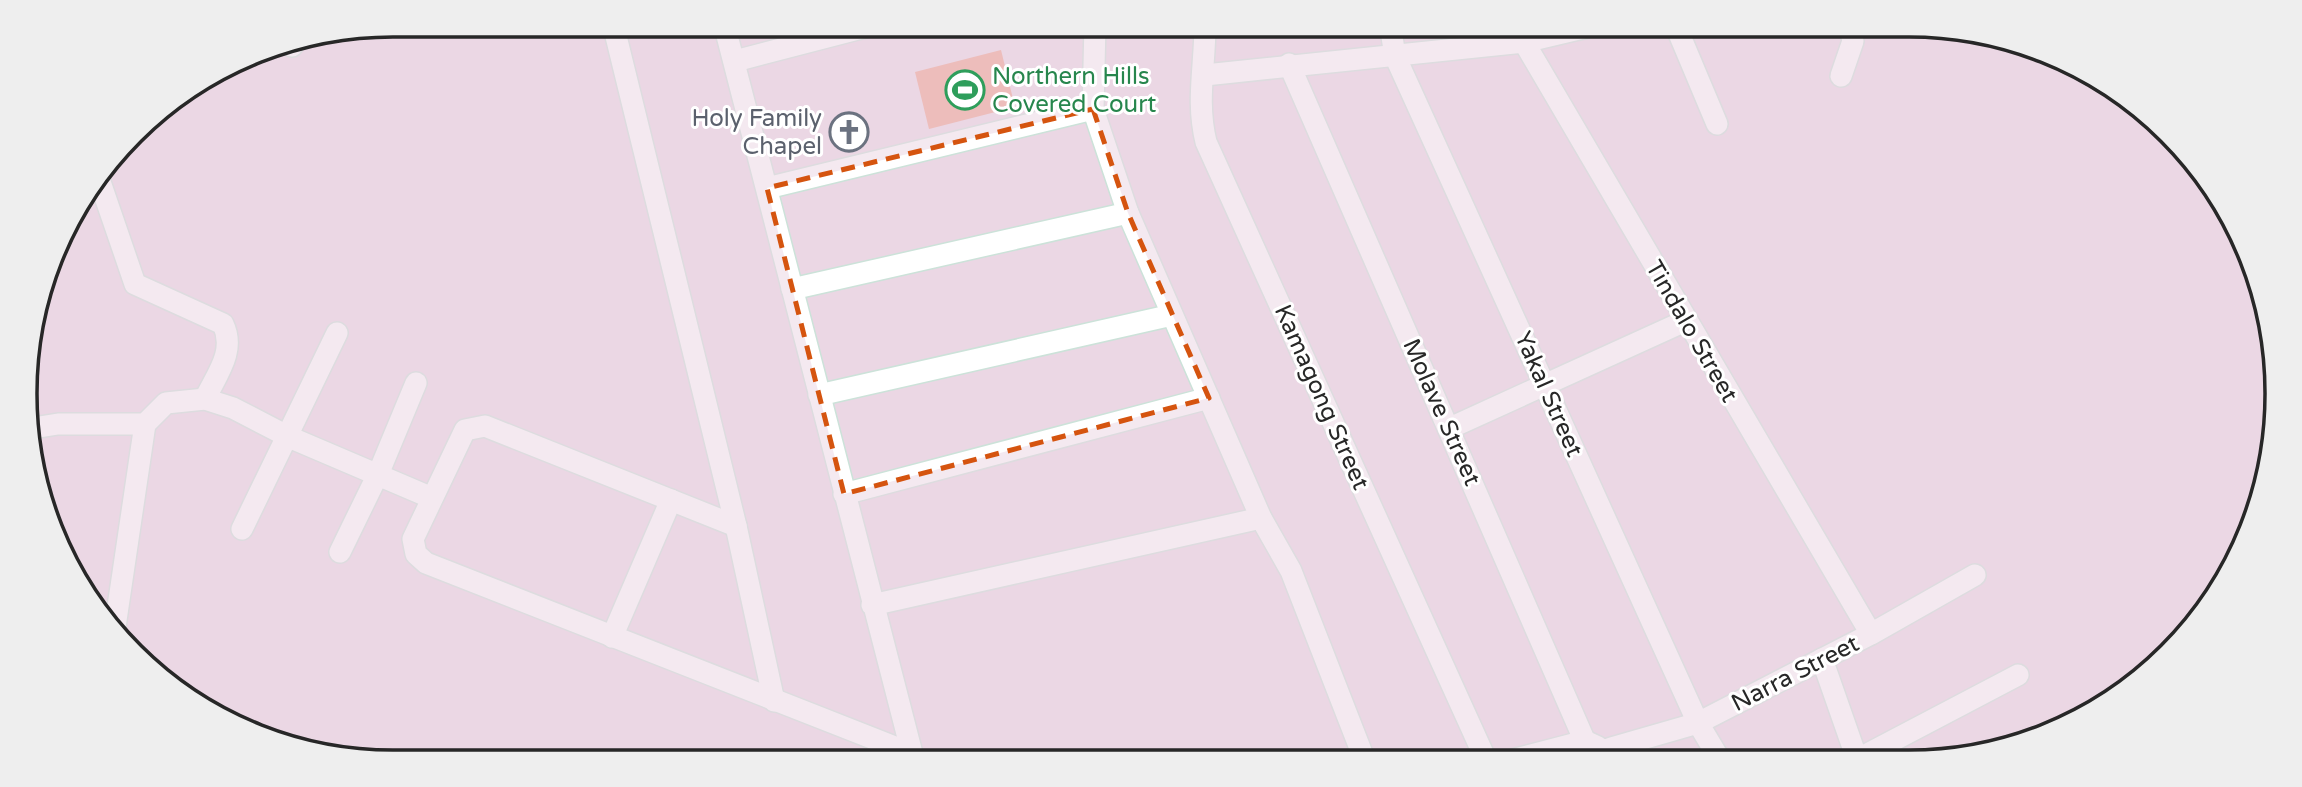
<svg xmlns="http://www.w3.org/2000/svg" width="2302" height="787" viewBox="0 0 2302 787" font-family="'Varela Round',sans-serif">
  <style>
    .pitch { fill: #ef9e89 }
    .lines { fill: none; stroke-linecap: round; stroke-linejoin: round }
    .minor-casing { stroke: #cce2d9; stroke-width: 24 }
    .minor { stroke: #fff; stroke-width: 21 }
    .marked { fill: none; stroke: #d5540f; stroke-width: 5; stroke-dasharray: 14 9; stroke-linejoin: round }
    .labels { text-anchor: middle; stroke-width: 6; stroke-linejoin: round; paint-order: stroke }
    .leisure-label { font-size: 24px; fill: #27864d; stroke: #fff; text-anchor: start }
    .worship-label { font-size: 24px; fill: #5b616d; stroke: #fff; text-anchor: end }
    .street-label { font-size: 24px; fill: #272727; stroke: #fff }
    .rim { fill: none; stroke: #272727; stroke-width: 3.5 }
  </style>
  <rect width="100%" height="100%" fill="#ebd7e4"/>
  <!-- pitch -->
  <path class="pitch" d="M1001,50l14,57 -86,22 -14,-57z"/>
  <g class="lines">
    <!-- minor casing -->
    <g class="minor-casing">
      <g id="minor">
        <path d="M613,24l123,502 38,175"/>
        <path d="M724,24l190,737"/>
        <path d="M1095,24l-2,85 35,104 133,305 30,53 74,190"/>
        <path d="M1205,24c0,43 -9,77 1,118l280,618"/>
        <path d="M1390,24l5,32 303,667 22,37"/>
        <path d="M1523,24l1,18 347,592"/>
        <path d="M1675,24l42,100"/>
        <path d="M292,45v1"/>
        <path d="M735,61l142,-37"/>
        <path d="M1289,64l304,696"/>
        <path d="M1205,75l319,-33 76,-18"/>
        <path d="M1841,76l12,-35 -4,-17"/>
        <path d="M100,182l35,102 88,40c13,27 -6,50 -18,75"/>
        <path d="M767,188l326,-79"/>
        <path d="M792,289l336,-76"/>
        <path d="M819,395l353,-80"/>
        <path d="M33,428l25,-4h87l21,-21 39,-4 28,9 56,29 143,61"/>
        <path d="M1450,428l235,-107"/>
        <path d="M844,494l365,-96"/>
        <path d="M736,526l-251,-100 -20,4 -52,109 3,15 10,9 484,190"/>
        <path d="M242,529l95,-196"/>
        <path d="M340,552l39,-80 37,-89"/>
        <path d="M872,605l389,-87"/>
        <path d="M115,627l30,-203"/>
        <path d="M612,637l59,-137"/>
        <path d="M1822,659l35,100"/>
        <path d="M1858,759l160,-84"/>
        <path d="M1512,760l73,-19 13,6"/>
        <path d="M1584,760l27,-12 87,-25 173,-89 104,-59"/>
        <path d="M1104,761l3,-1"/>
      </g>
    </g>
    <!-- minor -->
    <use href="#minor" class="minor"/>
  </g>
  <!-- marked area -->
  <path d="M0 0H2302V787H0ZM1093,109l35,104 81,185 -365,96 -77,-306z" fill="#ebd7e4" fill-opacity=".55" fill-rule="evenodd"/>
  <path class="marked" d="M1093,109l35,104 81,185 -365,96 -77,-306z"/>
  <!-- icons -->
  <defs>
    <g id="stadium-ring" transform="scale(2.0125)"><circle r="9.5" fill="#fff" stroke="#2e9e5b" stroke-width="1.5"/><path d="M0-5a6.5 5 0 1 0 0 10a6.5 5 0 1 0 0-10ZM-3.5-1.8h7v3.6h-7Z" fill="#2e9e5b"/></g>
    <g id="church-ring" transform="scale(2.0125)"><circle r="9.5" fill="#fff" stroke="#6b7280" stroke-width="1.5"/><path d="M-1.2-6h2.4v3.5h3.3v2.4h-3.3V6h-2.4V-.1h-3.3v-2.4h3.3Z" fill="#6b7280"/></g>
  </defs>
  <g fill-rule="evenodd">
    <use href="#stadium-ring" x="965" y="90"/>
    <use href="#church-ring" x="849" y="132"/>
  </g>
  <g class="labels">
    <!-- leisure labels -->
    <g class="leisure-label">
      <text x="992" y="84">Northern Hills<tspan x="992" dy="28">Covered Court</tspan></text>
    </g>
    <!-- worship labels -->
    <g class="worship-label">
      <text x="822" y="126">Holy Family<tspan x="822" dy="28">Chapel</tspan></text>
    </g>
    <!-- street labels -->
    <g class="street-label">
      <text transform="translate(1692 331) rotate(60)" y="8">Tindalo Street</text>
      <text transform="translate(1549 394) rotate(66)" y="8">Yakal Street</text>
      <text transform="translate(1322 397) rotate(66)" y="8">Kamagong Street</text>
      <text transform="translate(1442 412) rotate(66)" y="8">Molave Street</text>
      <text transform="translate(1795 673) rotate(-27)" y="8">Narra Street</text>
    </g>
  </g>
  <!-- crop -->
  <path d="M0 0H2302V787H0ZM393 37H1909A356 356 0 0 1 2265 393V394A356 356 0 0 1 1909 750H393A356 356 0 0 1 37 394V393A356 356 0 0 1 393 37Z" fill="#eee" fill-rule="evenodd"/>
  <path class="rim" d="M393 37H1909A356 356 0 0 1 2265 393V394A356 356 0 0 1 1909 750H393A356 356 0 0 1 37 394V393A356 356 0 0 1 393 37Z"/>
</svg>
